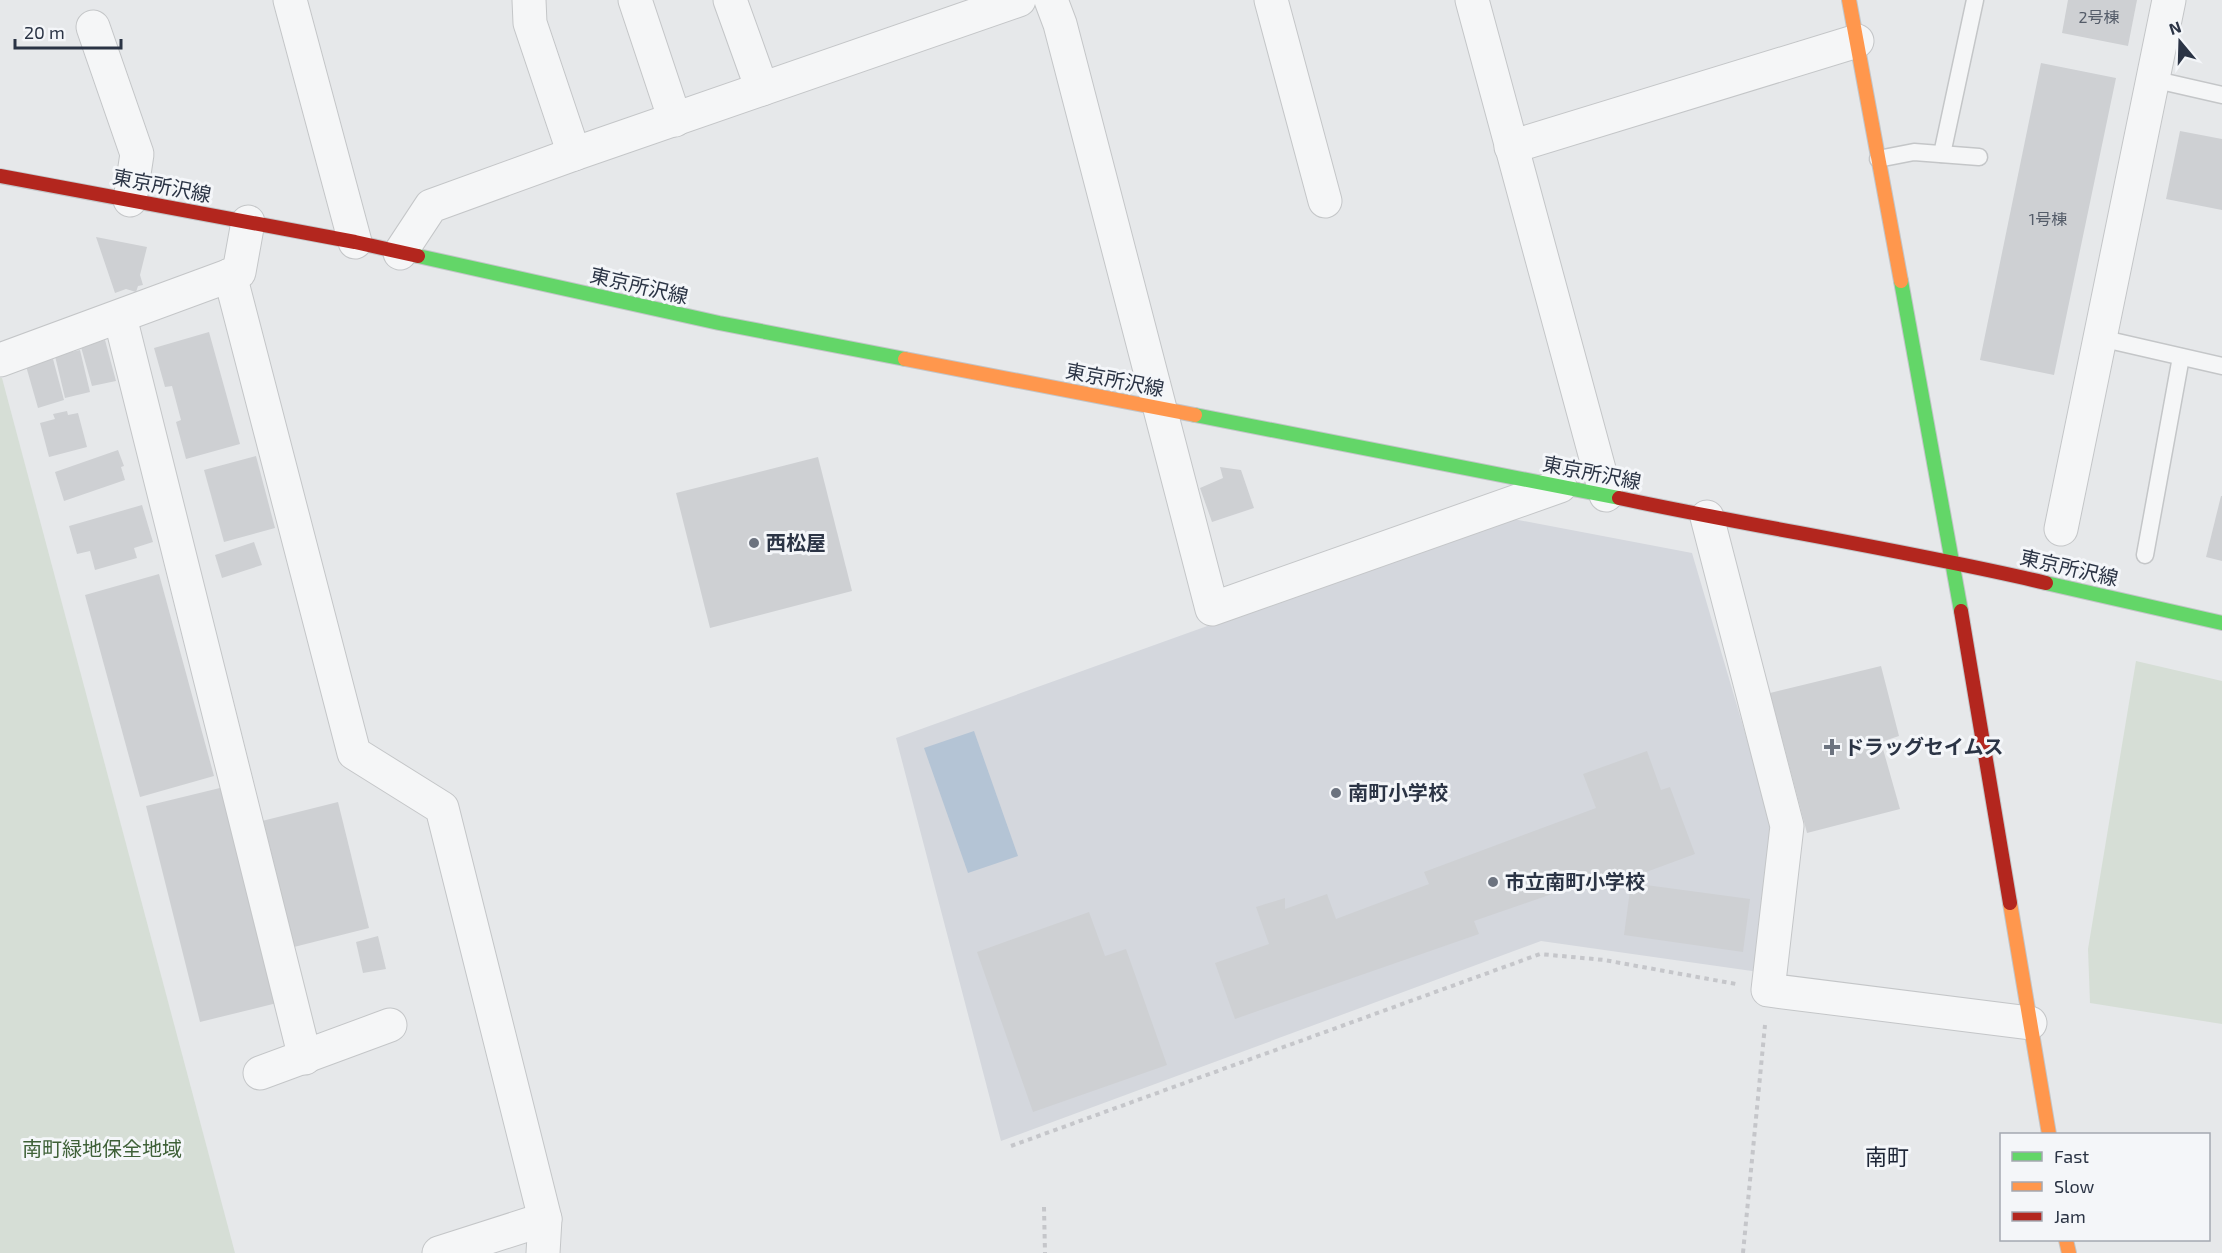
<svg xmlns="http://www.w3.org/2000/svg" width="2222" height="1253" viewBox="0 0 2222 1253" font-family="'Exo 2','Noto Sans JP',sans-serif">
  <style>
    .built { fill: #d4d7dd }
    .green { fill: #d6ded6 }
    .water { fill: #b4c4d5 }
    .building { fill: #ced0d3 }
    .lines { fill: none; stroke-linecap: round; stroke-linejoin: round }
    .lane-casing { stroke: #c4c6c8; stroke-width: 19 }
    .street-casing { stroke: #c4c6c8; stroke-width: 35 }
    .fast-casing { stroke: #c2c5c8; stroke-width: 16 }
    .slow-casing { stroke: #c2c5c8; stroke-width: 16 }
    .jam-casing { stroke: #c2c5c8; stroke-width: 16 }
    .path { stroke: #c5c6ca; stroke-width: 4; stroke-dasharray: 4.5 4.5; stroke-linecap: butt }
    .lane { stroke: #f5f6f7; stroke-width: 16 }
    .street { stroke: #f5f6f7; stroke-width: 33 }
    .fast { stroke: #63d668; stroke-width: 14 }
    .slow { stroke: #ff974d; stroke-width: 14 }
    .jam { stroke: #b3261e; stroke-width: 14 }
    .poi-dot { fill: #6c737f; stroke: #f4f6f9; stroke-width: 2 }
    .labels { text-anchor: middle; stroke-width: 6; stroke-linejoin: round; paint-order: stroke }
    .number-label { font-size: 16px; fill: #545c69 }
    .street-label { font-size: 20px; fill: #2b3445; stroke: #f4f6f9 }
    .poi-label { font-size: 20px; font-weight: bold; fill: #2b3445; stroke: #f4f6f9; text-anchor: start }
    .park-label { font-size: 20px; fill: #3f6138; stroke: #f4f6f9 }
    .quarter-label { font-size: 22px; fill: #1d2536; stroke: #f4f6f9 }
  </style>
  <rect width="100%" height="100%" fill="#e6e8ea"/>
  <!-- built -->
  <path class="built" d="M1508,518l184,35 87,295 -20,124 -218,-31 -540,200 -105,-403z"/>
  <!-- green -->
  <g class="green">
    <path d="M0,378h2l233,875h-235z"/>
    <path d="M2136,661l86,20v343l-132,-21 -2,-54z"/>
  </g>
  <!-- water -->
  <path class="water" d="M974,731l44,125 -50,17 -44,-125z"/>
  <!-- building -->
  <g class="building">
    <path d="M2068,0h69l-9,46 -66,-13z"/>
    <path d="M2041,63l75,15 -62,297 -74,-15z"/>
    <path d="M2180,131l42,8v71l-56,-11z"/>
    <path d="M96,237l51,10 -7,28 3,10 -5,1 -2,6 -10,-3 -11,4z"/>
    <path d="M209,332l31,112 -54,15 -10,-37 5,-2 -9,-34 -7,1 -11,-39z"/>
    <path d="M105,340l11,41 -24,5 -11,-39z"/>
    <path d="M80,350l10,42 -25,6 -10,-42z"/>
    <path d="M53,359l11,41 -26,8 -12,-42z"/>
    <path d="M67,411l1,4 10,-2 9,34 -38,10 -9,-34 15,-4 -2,-5z"/>
    <path d="M118,450l6,16 -3,1 4,13 -61,21 -9,-29z"/>
    <path d="M256,456l19,72 -51,14 -20,-72z"/>
    <path d="M818,457l34,134 -142,37 -34,-135z"/>
    <path d="M1220,467l21,3 13,38 -42,14 -12,-34 23,-10z"/>
    <path d="M2221,496h1v65l-16,-4z"/>
    <path d="M142,505l11,37 -19,6 3,10 -42,12 -5,-19 -13,3 -8,-28z"/>
    <path d="M254,542l8,23 -40,13 -7,-23z"/>
    <path d="M159,574l55,202 -74,21 -55,-202z"/>
    <path d="M1881,666l18,70 -18,6 19,67 -93,24 -37,-140z"/>
    <path d="M1647,751l14,39 9,-3 25,67 -76,28 -1,-11 -144,50 5,13 -244,85 -20,-56 54,-19 -13,-37 29,-9v11l42,-15 9,25 93,-35 -5,-12 172,-64 -13,-34z"/>
    <path d="M224,787l53,216 -77,19 -54,-216z"/>
    <path d="M338,802l31,126 -75,19 -32,-126z"/>
    <path d="M1631,883l119,16 -7,53 -119,-17z"/>
    <path d="M1089,912l16,44 21,-7 41,116 -134,47 -56,-160z"/>
    <path d="M378,936l8,33 -23,4 -7,-31z"/>
  </g>
  <g class="lines">
    <!-- lane casing -->
    <g class="lane-casing">
      <g id="lane">
        <path d="M2152,79l70,16"/>
        <path d="M1942,154l33,-154"/>
        <path d="M1878,159l36,-7 65,5"/>
        <path d="M2100,338l122,28"/>
        <path d="M2145,555l36,-198"/>
      </g>
    </g>
    <!-- street casing -->
    <g class="street-casing">
      <g id="street">
        <path d="M290,0l65,242"/>
        <path d="M529,0l1,23 44,131"/>
        <path d="M635,0l40,120"/>
        <path d="M730,0l32,89"/>
        <path d="M1051,0l9,24 152,585 348,-123"/>
        <path d="M1271,0l54,201"/>
        <path d="M1472,0l134,495"/>
        <path d="M93,27l44,127 -7,46"/>
        <path d="M1511,147l346,-106"/>
        <path d="M400,253l31,-47 143,-52 445,-154"/>
        <path d="M230,275l124,478 88,55 103,411 -2,34"/>
        <path d="M120,317l185,741"/>
        <path d="M0,360l239,-88 9,-50"/>
        <path d="M1707,517l80,309 -19,164 262,33"/>
        <path d="M2061,529l108,-529"/>
        <path d="M260,1073l130,-48"/>
        <path d="M439,1253l106,-34"/>
      </g>
    </g>
    <!-- fast casing -->
    <g class="fast-casing">
      <g id="fast">
        <path d="M418,256l301,67 186,36"/>
        <path d="M1901,281l60,330"/>
        <path d="M1195,415l424,83"/>
        <path d="M2046,583l176,40"/>
      </g>
    </g>
    <!-- slow casing -->
    <g class="slow-casing">
      <g id="slow">
        <path d="M1849,0l52,281"/>
        <path d="M905,359l290,56"/>
        <path d="M2010,903l39,231"/>
        <path d="M2066,1240l3,13"/>
      </g>
    </g>
    <!-- jam casing -->
    <g class="jam-casing">
      <g id="jam">
        <path d="M0,176l355,66 63,14"/>
        <path d="M1619,498c142,30 286,52 427,85"/>
        <path d="M1961,611l49,292"/>
      </g>
    </g>
    <!-- path -->
    <g class="path">
      <path d="M1011,1146l529,-192 64,6 132,24"/>
      <path d="M1044,1207l1,46"/>
      <path d="M1743,1253l22,-228"/>
    </g>
    <!-- lane -->
    <use href="#lane" class="lane"/>
    <!-- street -->
    <use href="#street" class="street"/>
    <!-- fast -->
    <use href="#fast" class="fast"/>
    <!-- slow -->
    <use href="#slow" class="slow"/>
    <!-- jam -->
    <use href="#jam" class="jam"/>
  </g>
  <!-- markers -->
  <g class="poi-dot">
    <circle cx="754" cy="543" r="6"/>
    <path d="M1829 738h6v6h6v6h-6v6h-6v-6h-6v-6h6z"/>
    <circle cx="1336" cy="793" r="6"/>
    <circle cx="1493" cy="882" r="6"/>
  </g>
  <g class="labels">
    <!-- number labels -->
    <g class="number-label">
      <text x="2099" y="23">2号棟</text>
      <text x="2048" y="225">1号棟</text>
    </g>
    <!-- street labels -->
    <g class="street-label">
      <text transform="translate(162 186) rotate(11)" y="7">東京所沢線</text>
      <text transform="translate(639 286) rotate(13)" y="7">東京所沢線</text>
      <text transform="translate(1115 380) rotate(11)" y="7">東京所沢線</text>
      <text transform="translate(1592 473) rotate(11)" y="7">東京所沢線</text>
      <text transform="translate(2069 568) rotate(13)" y="7">東京所沢線</text>
    </g>
    <!-- poi labels -->
    <g class="poi-label">
      <text x="766" y="550">西松屋</text>
      <text x="1844" y="754">ドラッグセイムス</text>
      <text x="1348" y="800">南町小学校</text>
      <text x="1505" y="889">市立南町小学校</text>
    </g>
    <!-- park labels -->
    <g class="park-label">
      <text x="102" y="1156">南町緑地保全地域</text>
    </g>
    <!-- quarter labels -->
    <g class="quarter-label">
      <text x="1887" y="1165">南町</text>
    </g>
  </g>
  <!-- legend -->
  <rect x="2000" y="1133" width="210" height="108" fill="#f4f6f9" stroke="#a4a8b1" stroke-width="1.5"/>
  <rect x="2012" y="1152" width="30" height="9" fill="#63d668" stroke="#a4a8b1" stroke-width="1.5"/>
  <text x="2054" y="1163" font-size="18" fill="#2b3445">Fast</text>
  <rect x="2012" y="1182" width="30" height="9" fill="#ff974d" stroke="#a4a8b1" stroke-width="1.5"/>
  <text x="2054" y="1193" font-size="18" fill="#2b3445">Slow</text>
  <rect x="2012" y="1212" width="30" height="9" fill="#b3261e" stroke="#a4a8b1" stroke-width="1.5"/>
  <text x="2054" y="1223" font-size="18" fill="#2b3445">Jam</text>
  <!-- north arrow -->
  <g transform="translate(2180 42) rotate(341)" stroke="#f4f6f9" stroke-width="4.5" paint-order="stroke">
  <path d="M0-4.5L10 22L0 15L-10 22Z" fill="#2b3445"/>
  <text y="-9" font-size="16" font-weight="bold" text-anchor="middle" fill="#2b3445">N</text>
  </g>
  <!-- scale -->
  <path d="M15 39v9h106v-9" fill="none" stroke="#2b3445" stroke-width="3"/>
  <text x="24" y="39" font-size="18" fill="#2b3445" stroke="#f4f6f9" stroke-width="4.5" paint-order="stroke">20 m</text>
</svg>
